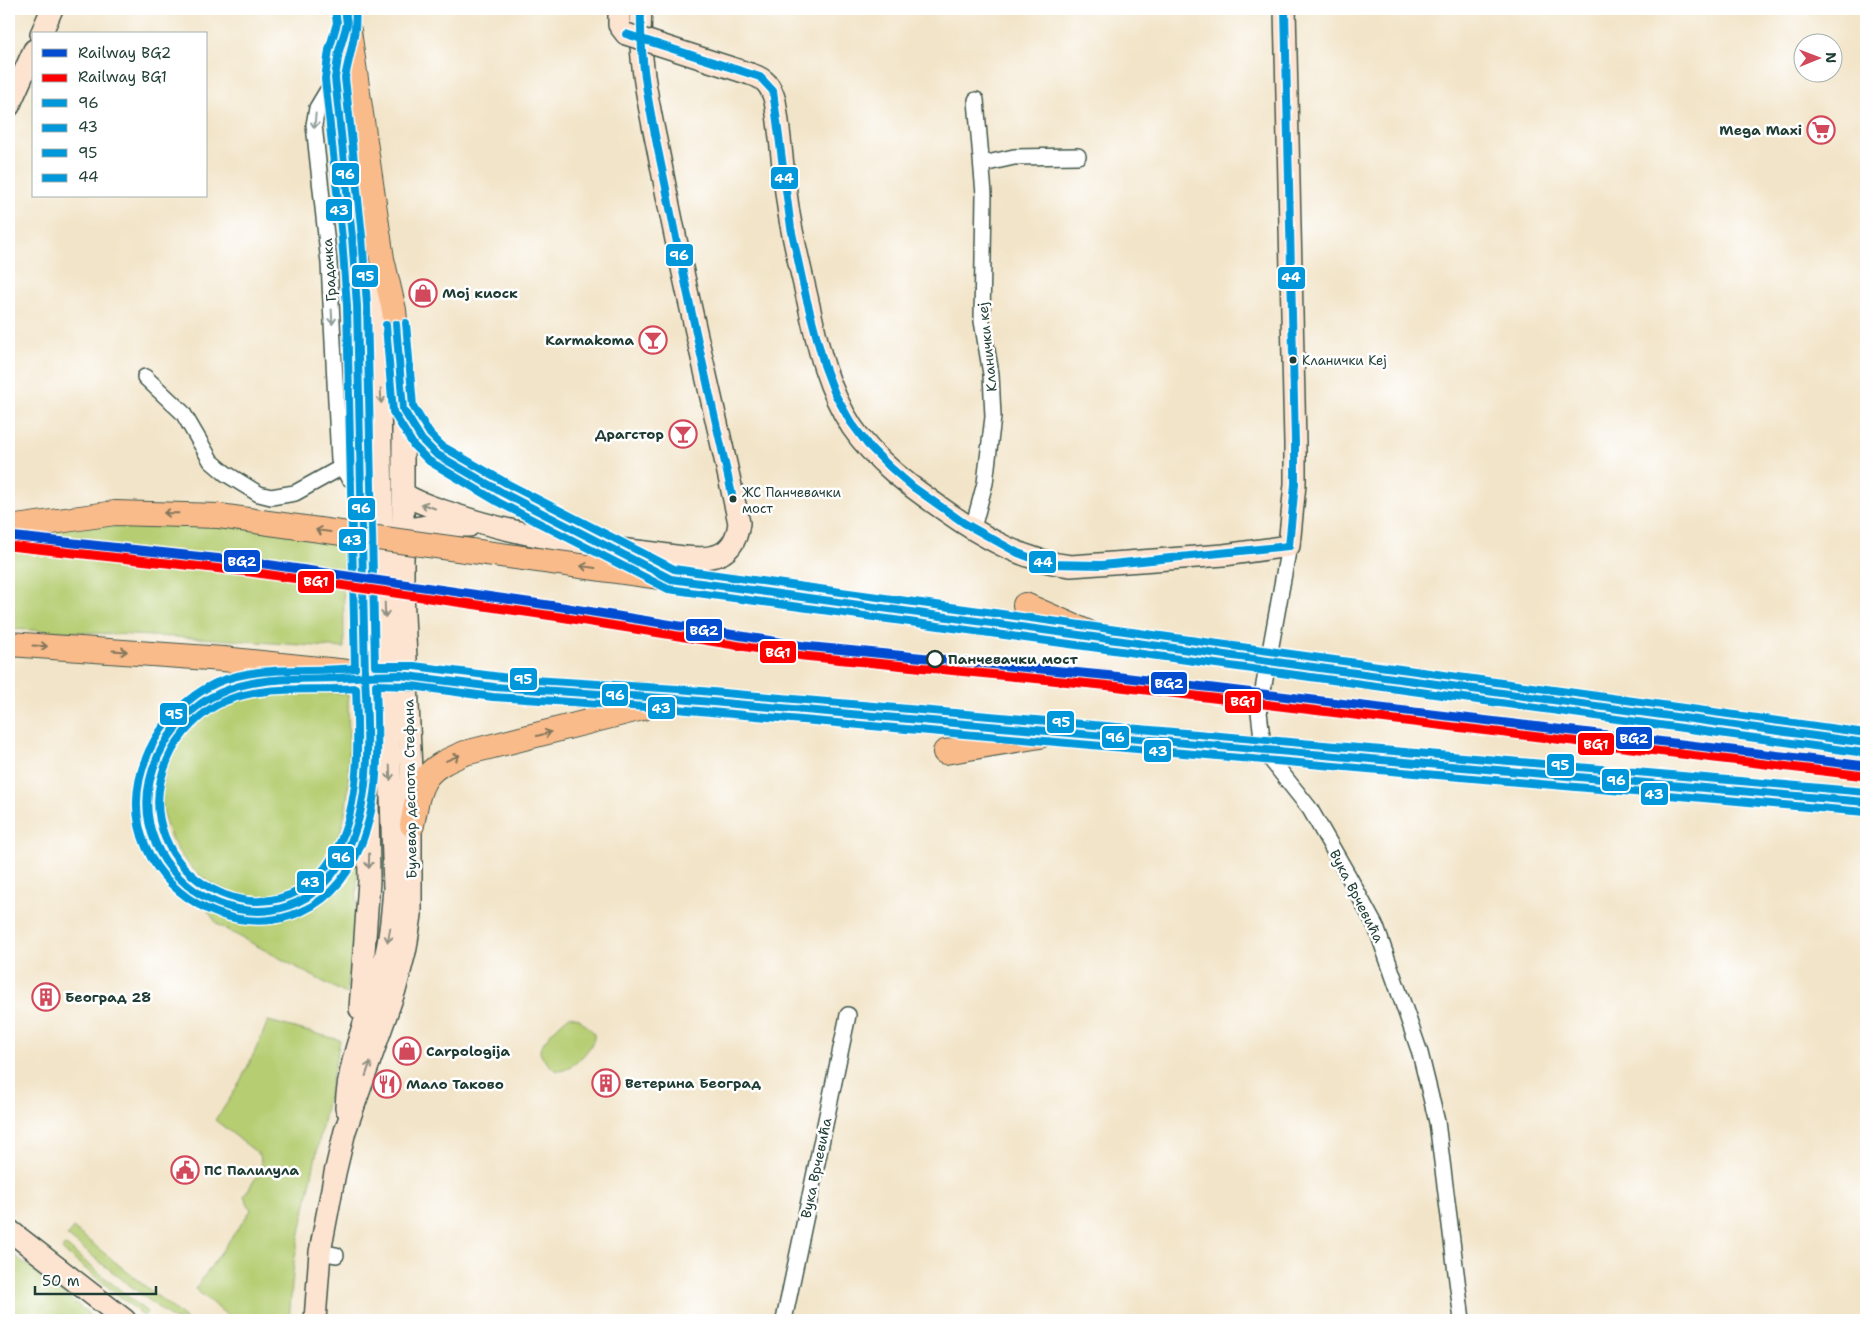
<svg xmlns="http://www.w3.org/2000/svg" width="1875" height="1329" viewBox="0 0 1875 1329" font-family="'Shantell Sans',sans-serif">
  <style>
    .green { fill: #b6cd72; stroke: #6a8553 }
    .lines { fill: none; stroke-linecap: round; stroke-linejoin: round }
    .street-casing { stroke: #3f564a; stroke-width: 18 }
    .secondary-casing { stroke: #3f564a; stroke-width: 24 }
    .primary-casing { stroke: #3f564a; stroke-width: 26 }
    .street { stroke: #fff; stroke-width: 15 }
    .secondary { stroke: #fde4d1; stroke-width: 21 }
    .primary { stroke: #fabb8b; stroke-width: 24 }
    .secondary-bridge-casing { stroke: #3f564a; stroke-width: 24; stroke-linecap: butt }
    .primary-bridge-casing { stroke: #3f564a; stroke-width: 26; stroke-linecap: butt }
    .secondary-bridge { stroke: #fde4d1; stroke-width: 21 }
    .primary-bridge { stroke: #fabb8b; stroke-width: 24 }
    .bus-1-casing { stroke: #fff; stroke-width: 11 }
    .bus-2-casing { stroke: #fff; stroke-width: 11 }
    .bus-3-casing { stroke: #fff; stroke-width: 11 }
    .bus-4-casing { stroke: #fff; stroke-width: 11 }
    .bus-1 { stroke: #0098da; stroke-width: 8 }
    .bus-2 { stroke: #0098da; stroke-width: 8 }
    .bus-3 { stroke: #0098da; stroke-width: 8 }
    .bus-4 { stroke: #0098da; stroke-width: 8 }
    .rail-1-casing { stroke: #fff; stroke-width: 12 }
    .rail-2-casing { stroke: #fff; stroke-width: 12 }
    .rail-1 { stroke: #044cd0; stroke-width: 9 }
    .rail-2 { stroke: #f00; stroke-width: 9 }
    .oneway { stroke: #8f9e9a }
    .oneway2 { stroke: #8e9082 }
    .oneway3 { stroke: #82765b }
    .bus-dot { fill: #1f3d34; stroke: #fff; stroke-width: 2 }
    .stop-dot { fill: #fff; stroke: #1f3d34; stroke-width: 2.5 }
    .labels { text-anchor: middle; stroke-width: 5; stroke-linejoin: round; paint-order: stroke }
    .bus-label { font-size: 13px; fill: #1f3d34; stroke: #fff; text-anchor: start }
    .poi-label { font-size: 14px; font-weight: bold; fill: #1f3d34; stroke: #fff; text-anchor: start }
    .street-label { font-size: 14px; fill: #1f3d34; stroke: #fff }
    .stop-label { font-size: 14px; font-weight: bold; fill: #1f3d34; stroke: #fff; text-anchor: start }
    .line-badge { stroke: #fff; stroke-width: 2 }
    .badge-label { font-size: 14px; text-anchor: middle; font-weight: bold; fill: #fff }
  </style>
  <rect width="100%" height="100%" fill="#fff"/>
  <filter id="ink" filterUnits="userSpaceOnUse"><feTurbulence type="fractalNoise" baseFrequency=".02" numOctaves="2"/><feDisplacementMap in="SourceGraphic" scale="10" xChannelSelector="R" yChannelSelector="G"/><feConvolveMatrix kernelMatrix="1 2 1 2 8 2 1 2 1" color-interpolation-filters="sRGB"/></filter>
  <filter id="wash" filterUnits="userSpaceOnUse"><feTurbulence type="fractalNoise" baseFrequency=".0096" numOctaves="4" result="noise"/><feDisplacementMap in="SourceGraphic" scale="20" xChannelSelector="R" yChannelSelector="G"/><feGaussianBlur stdDeviation="1.12" result="paint"/><feColorMatrix in="noise" values="0 0 0 0 0 0 0 0 0 0 0 0 0 0 0 0 0 1.4 0 .05"/><feComposite in="paint" operator="in"/></filter>
  <g filter="url(#wash)">
    <rect width="100%" height="100%" fill="#f2e4c8"/>
    <!-- green -->
    <g class="green">
      <path d="M100,516l243,17 1,115 -128,-9 -207,-10v-97z"/>
      <path d="M297,689l51,5c0,49 7,106 -13,153 -9,23 -31,41 -55,47 -87,20 -151,-84 -101,-156 4,-6 12,-10 17,-15 31,-26 62,-33 101,-34z"/>
      <path d="M358,854l-2,70 -10,70 -128,-69 -10,-14 47,6z"/>
      <path d="M570,1016c8,1 11,4 16,9 4,4 9,7 8,13 -1,10 -27,38 -38,32 -5,-3 -17,-13 -16,-20 1,-8 23,-30 30,-34z"/>
      <path d="M268,1021l72,19 -46,222 -5,58h-56l-38,-31 56,-79 -7,-14 18,-28 -2,-13 -45,-35c23,-30 38,-63 53,-99z"/>
      <path d="M73,1228l114,92h-13l-107,-84z"/>
      <path d="M65,1245l82,67 -3,4 -78,-63 -4,-4z"/>
      <path d="M9,1251l78,61 5,8h-83z"/>
    </g>
  </g>
  <g filter="url(#ink)">
    <g class="lines">
      <!-- street casing -->
      <g class="street-casing">
        <g id="street">
          <path d="M335,78l-18,30 -3,17 15,138 10,197 9,17 13,12"/>
          <path d="M983,164l31,-7 64,-1"/>
          <path d="M145,377l38,36 28,48 14,12 34,21 12,3 24,-4 47,-26"/>
          <path d="M973,528l12,-45 8,-66 -2,-43 -9,-53 2,-127 -8,-94"/>
          <path d="M1289,546l-30,166 4,34 9,15 38,48 39,68 27,50 31,88 13,38 17,69 25,198"/>
          <path d="M320,1252l16,3"/>
          <path d="M784,1320l64,-305"/>
        </g>
      </g>
      <!-- secondary casing -->
      <g class="secondary-casing">
        <g id="secondary">
          <path d="M619,9v16l7,9"/>
          <path d="M41,34l11,-25"/>
          <path d="M750,74c15,4 21,12 25,27 7,41 8,83 16,124 5,27 12,54 18,81 9,42 19,84 43,121 23,34 59,60 92,83 38,27 80,51 127,56l153,-11 65,-9 6,-62v-41l-10,-434"/>
          <path d="M9,106l25,-56"/>
          <path d="M404,494c15,10 32,14 49,20 63,21 128,31 193,38 21,2 44,8 64,5 19,-2 27,-17 29,-34 -25,-118 -55,-235 -77,-353 -10,-52 -25,-108 -21,-161"/>
          <path d="M403,530l23,-4h43"/>
          <path d="M360,1009l9,-128 -1,-84"/>
          <path d="M346,1108c2,-53 27,-104 40,-155 5,-21 6,-43 8,-64l-11,-339 -5,-239 3,-41"/>
          <path d="M9,1230l116,90"/>
          <path d="M315,1320l5,-68 15,-79 10,-42 51,-144 10,-39 5,-33v-144l-8,-179v-183"/>
        </g>
      </g>
      <!-- primary casing -->
      <g class="primary-casing">
        <g id="primary">
          <path d="M349,31l33,228 12,51 9,99 19,31 14,14 67,39"/>
          <path d="M9,528l106,-15 104,3"/>
          <path d="M1025,605l71,31"/>
          <path d="M9,644l214,15"/>
          <path d="M228,690c-24,8 -40,25 -56,44 -77,90 43,232 141,156 15,-11 29,-27 37,-43 10,-22 10,-47 17,-70l-10,-474 -3,-50 -19,-175 4,-27 8,-27"/>
          <path d="M1530,697l336,46"/>
          <path d="M945,752l95,-16"/>
          <path d="M1523,774l343,28"/>
          <path d="M412,825c8,-44 10,-55 53,-72l205,-52"/>
        </g>
      </g>
      <!-- street -->
      <use href="#street" class="street"/>
      <!-- secondary -->
      <use href="#secondary" class="secondary"/>
      <!-- primary -->
      <use href="#primary" class="primary"/>
      <!-- secondary-bridge casing -->
      <g class="secondary-bridge-casing">
        <path id="secondary-bridge" d="M626,34l124,40"/>
      </g>
      <!-- primary-bridge casing -->
      <g class="primary-bridge-casing">
        <g id="primary-bridge">
          <path d="M503,493l153,78"/>
          <path d="M219,516l592,82 103,16 616,83"/>
          <path d="M223,659l270,28 184,12 846,75"/>
          <path d="M228,690l38,-10 35,-1"/>
        </g>
      </g>
      <!-- secondary-bridge -->
      <use href="#secondary-bridge" class="secondary-bridge"/>
      <!-- primary-bridge -->
      <use href="#primary-bridge" class="primary-bridge"/>
      <!-- bus-1 casing -->
      <g class="bus-1-casing">
        <g id="bus-1">
          <path d="M345,9l2,15 -8,27 -4,27 17,159 5,69 8,370"/>
          <path d="M641,9c-2,61 13,120 25,179 20,104 44,208 67,311"/>
          <path d="M396,324l7,85 19,31 14,14 67,39 168,86 1195,164"/>
          <path d="M365,676c3,55 7,117 -15,168 -60,138 -249,40 -192,-88 12,-26 35,-52 62,-63 46,-21 97,-11 145,-17z"/>
          <path d="M365,676l35,-1 94,12 183,12 1189,103"/>
        </g>
      </g>
      <!-- bus-2 casing -->
      <g class="bus-2-casing">
        <g id="bus-2">
          <path d="M335,10l2,13 -8,27 -4,29 17,159 5,68 8,362"/>
          <path d="M386,325l7,87 21,34 15,15 69,41 170,87 1197,164"/>
          <path d="M376,685l36,1 81,11 183,12 1189,103"/>
          <path d="M356,688c2,52 5,111 -18,159 -57,116 -221,26 -170,-88 10,-24 33,-48 57,-58 42,-17 87,-9 131,-13z"/>
        </g>
      </g>
      <!-- bus-3 casing -->
      <g class="bus-3-casing">
        <g id="bus-3">
          <path d="M355,9c3,23 -6,46 -10,69l17,158 5,69 8,361h39l104,13 160,10 1188,103"/>
          <path d="M406,323l7,83 17,28 12,12 66,38 166,85 1192,164"/>
          <path d="M355,668c-47,5 -94,-4 -139,15 -28,13 -54,39 -67,68 -64,143 148,246 211,96 21,-50 18,-108 16,-162"/>
        </g>
      </g>
      <!-- bus-4 casing -->
      <g class="bus-4-casing">
        <g id="bus-4">
          <path d="M1285,9l10,434v41l-6,62"/>
          <path d="M626,34l134,43 13,14 18,137 15,69 18,68 11,29 15,27 18,24 22,22 23,20 51,36 54,30 29,11 55,1 187,-19"/>
        </g>
      </g>
      <!-- bus-1 -->
      <use href="#bus-1" class="bus-1"/>
      <!-- bus-2 -->
      <use href="#bus-2" class="bus-2"/>
      <!-- bus-3 -->
      <use href="#bus-3" class="bus-3"/>
      <!-- bus-4 -->
      <use href="#bus-4" class="bus-4"/>
      <!-- rail-1 casing -->
      <g class="rail-1-casing">
        <path id="rail-1" d="M9,536l242,26 311,45 242,39 309,30 753,90"/>
      </g>
      <!-- rail-2 casing -->
      <g class="rail-2-casing">
        <path id="rail-2" d="M9,546l241,26 310,45 243,39 309,30 753,90"/>
      </g>
      <!-- rail-1 -->
      <use href="#rail-1" class="rail-1"/>
      <!-- rail-2 -->
      <use href="#rail-2" class="rail-2"/>
    </g>
    <!-- one-way arrows -->
    <defs><path id="oneway-shaft" d="M-6 0H5M1.5-3L5.5 0L1.5 3" fill="none" stroke-width="1.6" stroke-linecap="round" stroke-linejoin="round" transform="scale(1.25)"/></defs>
    <g class="oneway">
      <use href="#oneway-shaft" transform="translate(315 121) rotate(95)"/>
      <use href="#oneway-shaft" transform="translate(332 317) rotate(87)"/>
    </g>
    <g class="oneway2">
      <use href="#oneway-shaft" transform="translate(381 396) rotate(88)"/>
      <use href="#oneway-shaft" transform="translate(428 506) rotate(-161)"/>
      <use href="#oneway-shaft" transform="translate(385 610) rotate(88)"/>
      <use href="#oneway-shaft" transform="translate(390 773) rotate(88)"/>
      <use href="#oneway-shaft" transform="translate(369 861) rotate(91)"/>
      <use href="#oneway-shaft" transform="translate(389 935) rotate(100)"/>
      <use href="#oneway-shaft" transform="translate(368 1069) rotate(-71)"/>
    </g>
    <g class="oneway3">
      <use href="#oneway-shaft" transform="translate(171 513) rotate(-179)"/>
      <use href="#oneway-shaft" transform="translate(323 531) rotate(-172)"/>
      <use href="#oneway-shaft" transform="translate(588 567) rotate(-172)"/>
      <use href="#oneway-shaft" transform="translate(40 646) rotate(3)"/>
      <use href="#oneway-shaft" transform="translate(120 651) rotate(4)"/>
      <use href="#oneway-shaft" transform="translate(544 734) rotate(-15)"/>
      <use href="#oneway-shaft" transform="translate(453 758) rotate(-23)"/>
    </g>
  </g>
  <!-- icons -->
  <defs>
    <g id="supermarket-ring" transform="scale(1.4375)"><circle r="9.5" fill="#fff" stroke="#d1495b" stroke-width="1.5"/><path d="M-6-5.5h2.5l.6 2H6L4.5 2H-2.5L-4.4-4H-6ZM-1.5 3.2a1.3 1.3 0 1 0 .1 0ZM3 3.2a1.3 1.3 0 1 0 .1 0Z" fill="#d1495b"/></g>
    <g id="shop-ring" transform="scale(1.4375)"><circle r="9.5" fill="#fff" stroke="#d1495b" stroke-width="1.5"/><path d="M-5-2.5h2.3a2.7 3.5 0 0 1 5.4 0H5L5.5 6h-11ZM-1.5-2.5h3a1.5 2.3 0 0 0-3 0Z" fill="#d1495b"/></g>
    <g id="bar-ring" transform="scale(1.4375)"><circle r="9.5" fill="#fff" stroke="#d1495b" stroke-width="1.5"/><path d="M-6-5H6L.8 .8V4.5H3.5V6h-7V4.5H-.8V.8Z" fill="#d1495b"/></g>
    <g id="building-ring" transform="scale(1.4375)"><circle r="9.5" fill="#fff" stroke="#d1495b" stroke-width="1.5"/><path d="M-4-6H4V6H1V3H-1V6H-4ZM-2.5-4.3h1.7v1.8h-1.7ZM.8-4.3h1.7v1.8H.8ZM-2.5-1h1.7V.8h-1.7ZM.8-1h1.7V.8H.8Z" fill="#d1495b"/></g>
    <g id="restaurant-ring" transform="scale(1.4375)"><circle r="9.5" fill="#fff" stroke="#d1495b" stroke-width="1.5"/><path d="M-5-6h1v4h1v-4h1v4h1v-4h1v5L-1.5 .5V6h-2V.5L-5-1ZM5-6V6H3V1.5H1.5Q1.5-4 5-6Z" fill="#d1495b"/></g>
    <g id="civic-ring" transform="scale(1.4375)"><circle r="9.5" fill="#fff" stroke="#d1495b" stroke-width="1.5"/><path d="M-.6-6.5H3V-4.5H.6V-3L4-1V1h2V6H-6V1h2V-1L-.6-3ZM-1.2 2.5V6h2.4V2.5Z" fill="#d1495b"/></g>
  </defs>
  <g fill-rule="evenodd">
    <use href="#supermarket-ring" x="1821" y="130"/>
    <use href="#shop-ring" x="423" y="293"/>
    <use href="#bar-ring" x="653" y="340"/>
    <use href="#bar-ring" x="683" y="434"/>
    <use href="#building-ring" x="46" y="997"/>
    <use href="#shop-ring" x="407" y="1051"/>
    <use href="#building-ring" x="606" y="1083"/>
    <use href="#restaurant-ring" x="387" y="1084"/>
    <use href="#civic-ring" x="185" y="1170"/>
  </g>
  <!-- markers -->
  <g class="bus-dot">
    <circle cx="1293" cy="360" r="4.5"/>
    <circle cx="733" cy="499" r="4.5"/>
  </g>
  <circle class="stop-dot" cx="935" cy="659" r="8"/>
  <g class="labels">
    <!-- bus labels -->
    <g class="bus-label">
      <text x="1302" y="365">Кланички Кеј</text>
      <text x="742" y="497">ЖС Панчевачки<tspan x="742" dy="16">мост</tspan></text>
    </g>
    <!-- poi labels -->
    <g class="poi-label">
      <text x="1802" y="135" text-anchor="end">Mega Maxi</text>
      <text x="442" y="298">Мој киоск</text>
      <text x="634" y="345" text-anchor="end">Karmakoma</text>
      <text x="664" y="439" text-anchor="end">Драгстор</text>
      <text x="65" y="1002">Београд 28</text>
      <text x="426" y="1056">Carpologija</text>
      <text x="625" y="1088">Ветерина Београд</text>
      <text x="406" y="1089">Мало Таково</text>
      <text x="204" y="1175">ПС Палилула</text>
    </g>
    <!-- street labels -->
    <g class="street-label">
      <text transform="translate(329 270) rotate(-94)" y="5">Градачка</text>
      <text transform="translate(987 347) rotate(-96)" y="5">Кланички кеј</text>
      <text transform="translate(410 789) rotate(-91)" y="5">Булевар деспота Стефана</text>
      <text transform="translate(1357 896) rotate(63)" y="5">Вука Врчевића</text>
      <text transform="translate(816 1168) rotate(-78)" y="5">Вука Врчевића</text>
    </g>
    <!-- stop labels -->
    <g class="stop-label">
      <text x="948" y="664">Панчевачки мост</text>
    </g>
  </g>
  <g class="line-badge">
    <rect x="331" y="162" width="29" height="24" rx="5" fill="#0098da"/>
    <rect x="770" y="166" width="29" height="24" rx="5" fill="#0098da"/>
    <rect x="325" y="198" width="28" height="24" rx="5" fill="#0098da"/>
    <rect x="665" y="243" width="29" height="24" rx="5" fill="#0098da"/>
    <rect x="351" y="264" width="28" height="24" rx="5" fill="#0098da"/>
    <rect x="1277" y="266" width="29" height="24" rx="5" fill="#0098da"/>
    <rect x="347" y="497" width="29" height="24" rx="5" fill="#0098da"/>
    <rect x="338" y="528" width="29" height="24" rx="5" fill="#0098da"/>
    <rect x="223" y="549" width="38" height="24" rx="5" fill="#044cd0"/>
    <rect x="1028" y="550" width="29" height="24" rx="5" fill="#0098da"/>
    <rect x="297" y="570" width="38" height="24" rx="5" fill="#f00"/>
    <rect x="685" y="618" width="38" height="24" rx="5" fill="#044cd0"/>
    <rect x="759" y="640" width="38" height="24" rx="5" fill="#f00"/>
    <rect x="509" y="667" width="29" height="24" rx="5" fill="#0098da"/>
    <rect x="1150" y="671" width="38" height="24" rx="5" fill="#044cd0"/>
    <rect x="601" y="683" width="28" height="24" rx="5" fill="#0098da"/>
    <rect x="1224" y="690" width="38" height="24" rx="5" fill="#f00"/>
    <rect x="647" y="696" width="29" height="24" rx="5" fill="#0098da"/>
    <rect x="159" y="702" width="29" height="24" rx="5" fill="#0098da"/>
    <rect x="1046" y="710" width="29" height="24" rx="5" fill="#0098da"/>
    <rect x="1101" y="725" width="29" height="24" rx="5" fill="#0098da"/>
    <rect x="1615" y="726" width="38" height="24" rx="5" fill="#044cd0"/>
    <rect x="1577" y="732" width="38" height="24" rx="5" fill="#f00"/>
    <rect x="1143" y="739" width="29" height="24" rx="5" fill="#0098da"/>
    <rect x="1546" y="753" width="29" height="24" rx="5" fill="#0098da"/>
    <rect x="1601" y="768" width="29" height="24" rx="5" fill="#0098da"/>
    <rect x="1640" y="782" width="29" height="24" rx="5" fill="#0098da"/>
    <rect x="327" y="845" width="28" height="24" rx="5" fill="#0098da"/>
    <rect x="296" y="870" width="29" height="24" rx="5" fill="#0098da"/>
  </g>
  <g class="badge-label">
    <text x="345" y="179">96</text>
    <text x="784" y="183">44</text>
    <text x="339" y="215">43</text>
    <text x="679" y="260">96</text>
    <text x="365" y="281">95</text>
    <text x="1291" y="282">44</text>
    <text x="361" y="513">96</text>
    <text x="352" y="545">43</text>
    <text x="242" y="566">BG2</text>
    <text x="1043" y="567">44</text>
    <text x="316" y="586">BG1</text>
    <text x="704" y="635">BG2</text>
    <text x="778" y="657">BG1</text>
    <text x="523" y="684">95</text>
    <text x="1169" y="688">BG2</text>
    <text x="615" y="700">96</text>
    <text x="1243" y="706">BG1</text>
    <text x="661" y="713">43</text>
    <text x="174" y="719">95</text>
    <text x="1061" y="727">95</text>
    <text x="1115" y="742">96</text>
    <text x="1634" y="743">BG2</text>
    <text x="1596" y="749">BG1</text>
    <text x="1158" y="756">43</text>
    <text x="1560" y="770">95</text>
    <text x="1616" y="785">96</text>
    <text x="1654" y="799">43</text>
    <text x="341" y="862">96</text>
    <text x="310" y="887">43</text>
  </g>
  <!-- margin -->
  <rect width="1875" height="1329" fill="none" stroke="#fff" stroke-width="30"/>
  <!-- legend -->
  <rect x="32" y="32" width="175" height="165" fill="#ffffff" stroke="#a5b1ae"/>
  <rect x="42" y="49" width="25" height="8" fill="#044cd0" stroke="#a5b1ae"/>
  <text x="78" y="58" font-size="15" fill="#1f3d34">Railway BG2</text>
  <rect x="42" y="74" width="25" height="8" fill="#ff0000" stroke="#a5b1ae"/>
  <text x="78" y="82" font-size="15" fill="#1f3d34">Railway BG1</text>
  <rect x="42" y="99" width="25" height="8" fill="#0098da" stroke="#a5b1ae"/>
  <text x="78" y="108" font-size="15" fill="#1f3d34">96</text>
  <rect x="42" y="124" width="25" height="8" fill="#0098da" stroke="#a5b1ae"/>
  <text x="78" y="132" font-size="15" fill="#1f3d34">43</text>
  <rect x="42" y="149" width="25" height="8" fill="#0098da" stroke="#a5b1ae"/>
  <text x="78" y="158" font-size="15" fill="#1f3d34">95</text>
  <rect x="42" y="174" width="25" height="8" fill="#0098da" stroke="#a5b1ae"/>
  <text x="78" y="182" font-size="15" fill="#1f3d34">44</text>
  <!-- north arrow -->
  <g transform="translate(1818 58) rotate(89)"><circle r="24" fill="#ffffff" stroke="#a5b1ae"/>
  <path d="M0-4L9 19L0 12L-9 19Z" fill="#d1495b"/>
  <text y="-8" font-size="14" font-weight="bold" text-anchor="middle" fill="#1f3d34">N</text>
  </g>
  <!-- scale -->
  <path d="M35 1286v8h121v-8" fill="none" stroke="#1f3d34" stroke-width="2.5"/>
  <text x="42" y="1286" font-size="15" fill="#1f3d34" stroke="#ffffff" stroke-width="4" paint-order="stroke">50 m</text>
</svg>
